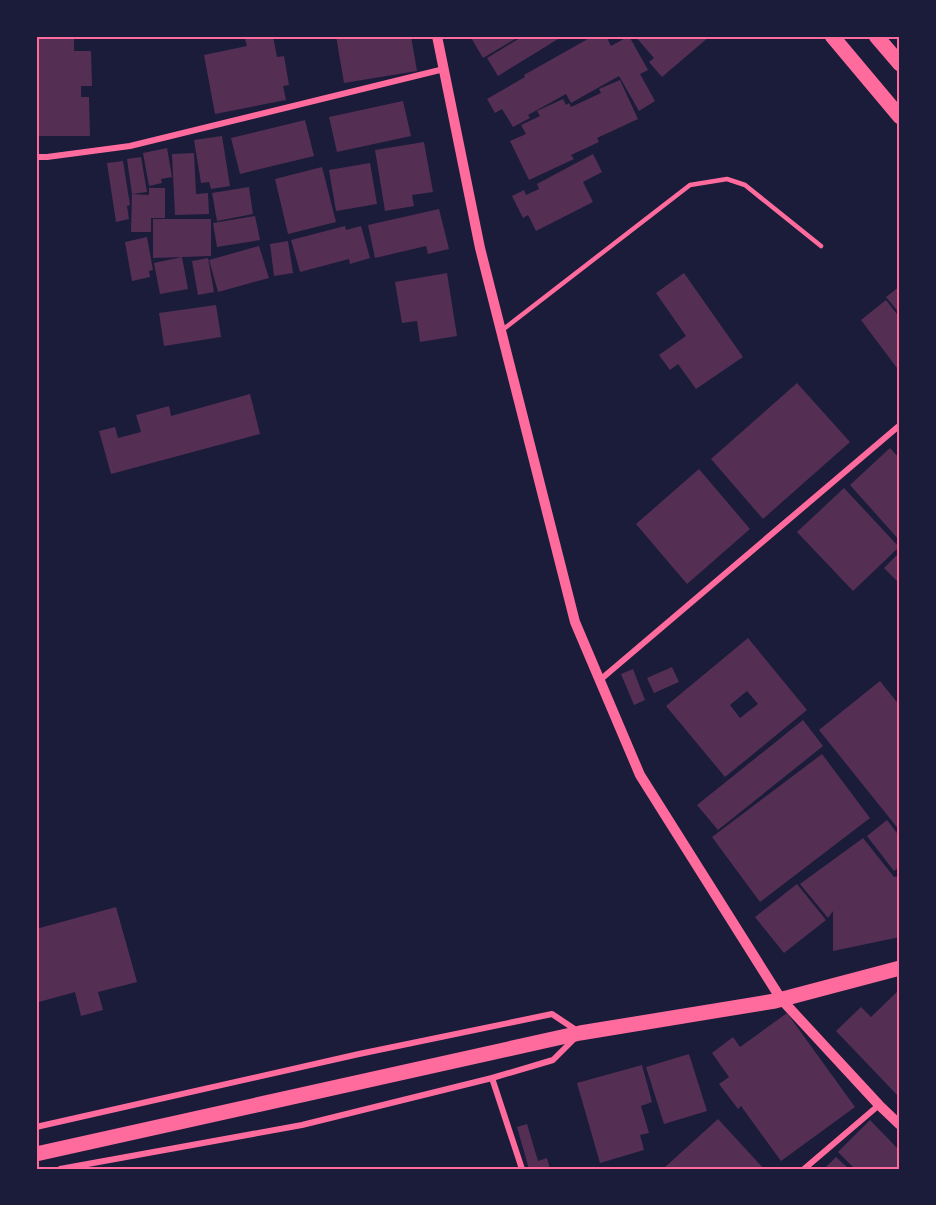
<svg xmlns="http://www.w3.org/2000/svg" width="936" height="1205" viewBox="0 0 936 1205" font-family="'Archivo Narrow',sans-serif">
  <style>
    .building { fill: #542f53; fill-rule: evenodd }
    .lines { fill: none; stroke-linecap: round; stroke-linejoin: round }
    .service { stroke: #ff6b9d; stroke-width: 4.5 }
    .minor { stroke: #ff6b9d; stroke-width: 6 }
    .tertiary { stroke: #ff6b9d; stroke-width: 10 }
    .primary { stroke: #ff6b9d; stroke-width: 15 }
    .neatline { fill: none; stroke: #ff6b9d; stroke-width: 2 }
  </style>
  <rect width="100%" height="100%" fill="#1b1b3a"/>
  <!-- building -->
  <g class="building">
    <path d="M36,36h38v15h17l1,35h-11v11h8l1,39h-54z"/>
    <path d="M260,36h13l4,21 7,-1 5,29 -6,1 3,14 -71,14 -11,-59 43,-9 -2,-7z"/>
    <path d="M336,36h75l6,35 -73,12z"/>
    <path d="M470,36h50l-37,22z"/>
    <path d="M523,36h40l-65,40 -11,-18z"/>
    <path d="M593,36h13l5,10 18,-10 19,34 -8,4 15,27 -16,10 -20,-35 -48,27 -5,-9 -38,21 2,3 -17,9 -11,-18 -7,4 -8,-14 38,-22 -1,-2z"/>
    <path d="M635,36h75l-48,41 -13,-15 5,-4z"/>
    <path d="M620,80l18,39 -41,19 2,4 -28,13 3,4 -45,21 -19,-39 16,-7 -5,-9 19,-9 -3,-5 26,-12 3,6 3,-2 2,4 30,-14 -2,-4z"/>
    <path d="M403,101l8,35 -74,16 -8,-35z"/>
    <path d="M305,120l9,36 -74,18 -9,-36z"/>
    <path d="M222,136l8,50 -19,3 -2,-7 -8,1 -7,-43z"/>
    <path d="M424,142l9,50 -21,3 2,11 -29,5 -10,-61z"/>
    <path d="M167,148l5,29 -11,2 1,4 -13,3 -6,-33z"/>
    <path d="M194,153l2,41 12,-1 1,21 -34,1 -3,-61z"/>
    <path d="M593,154l9,18 -19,10 10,20 -57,29 -8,-16 -5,3 -11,-22 12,-6 2,5 13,-6 -2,-5z"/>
    <path d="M141,157l6,35 -15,2 -5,-35z"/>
    <path d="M123,161l7,44 -3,1 2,13 -13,3 -9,-59z"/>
    <path d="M370,163l7,41 -41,7 -7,-41z"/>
    <path d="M322,167l14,55 -48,12 -13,-55z"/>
    <path d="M249,187l4,27 -36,7 -5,-28z"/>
    <path d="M149,188h16v30h-14v14h-20l1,-38 17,1z"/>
    <path d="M439,209l10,40 -21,5 -2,-8 -51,12 -7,-33z"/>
    <path d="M255,216l5,24 -43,7 -4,-24z"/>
    <path d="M153,219h58v37l-58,2z"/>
    <path d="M345,226l1,4 15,-4 9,32 -20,6 -1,-5 -49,13 -9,-32z"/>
    <path d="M147,237l6,33 -4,1 1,6 -18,4 -7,-39z"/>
    <path d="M288,241l5,32 -19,3 -4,-32z"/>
    <path d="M259,246l10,32 -51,14 -9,-32z"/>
    <path d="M182,257l6,32 -28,5 -6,-31z"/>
    <path d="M208,258l6,34 -16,3 -6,-34z"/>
    <path d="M447,273l10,63 -37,6 -3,-21 -15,2 -7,-41z"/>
    <path d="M684,273l59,84 -47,32 -18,-25 -8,6 -11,-15 27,-19 -30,-43z"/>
    <path d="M900,286v28l-14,-17z"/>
    <path d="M886,300l14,18v54l-39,-52z"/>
    <path d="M216,305l5,32 -57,9 -5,-33z"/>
    <path d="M797,383l53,59 -87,77 -52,-60z"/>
    <path d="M250,394l10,40 -149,40 -12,-43 16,-4 3,11 23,-6 -5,-17 33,-9 2,10z"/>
    <path d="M890,448l10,11v82l-50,-56z"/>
    <path d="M699,469l51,60 -63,55 -51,-60z"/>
    <path d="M844,488l55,59 -46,44 -56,-59z"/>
    <path d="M900,552v32l-16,-16z"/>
    <path d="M748,638l59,72 -82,67 -59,-71zM747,691l11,13 -18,14 -10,-13z"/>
    <path d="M672,667l7,15 -25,11 -7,-15z"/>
    <path d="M633,669l12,31 -11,5 -13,-31z"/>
    <path d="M880,681l20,25v125l-81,-101z"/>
    <path d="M803,720l20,26 -105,84 -21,-25z"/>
    <path d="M822,754l48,64 -110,84 -48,-65z"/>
    <path d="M887,820l13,17v29l-6,5 -27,-35z"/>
    <path d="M863,838l31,39 6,-1v61l-67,14v-40l-5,7 -28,-34z"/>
    <path d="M797,884l29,36 -42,33 -29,-36z"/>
    <path d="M116,907l21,75 -39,10 5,18 -22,6 -6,-24 -36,10 -3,-11v-62z"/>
    <path d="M898,991l2,1v106l-64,-67 25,-24 10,10z"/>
    <path d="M787,1013l68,94 -74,54 -40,-55 -3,3 -19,-25 10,-7 -17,-24 21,-16 7,10z"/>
    <path d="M689,1054l18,57 -43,13 -18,-57z"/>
    <path d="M642,1065l10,37 -11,4 8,27 -9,2 4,15 -44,13 -23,-80z"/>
    <path d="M718,1119l46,50h-101z"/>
    <path d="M870,1120l30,31v18h-45l-17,-17z"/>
    <path d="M527,1124l11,37 9,-3 3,11h-21l-12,-42z"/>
    <path d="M836,1157l13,12h-25z"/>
  </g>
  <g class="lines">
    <!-- service -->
    <path class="service" d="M501,331l189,-146 37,-6 18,6 76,61"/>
    <!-- minor -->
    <g class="minor">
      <path d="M36,157h11l83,-11 314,-77"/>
      <path d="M600,680l300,-255"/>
      <path d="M492,1078l30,91"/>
      <path d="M36,1127l323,-73 193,-40 24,16"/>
      <path d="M60,1169l242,-44 190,-47 61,-18 21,-21"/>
      <path d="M804,1169l75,-64"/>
    </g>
    <!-- tertiary -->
    <path class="tertiary" d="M437,36l43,212 95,374 65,153 141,224 98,106 21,20"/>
    <!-- primary -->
    <g class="primary">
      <path d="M832,36l68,81"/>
      <path d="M876,36l24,28"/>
      <path d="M36,1154l544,-121 195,-32 125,-33"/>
    </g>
  </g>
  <!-- border -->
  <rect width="936" height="1205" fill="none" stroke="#1b1b3a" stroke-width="75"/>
  <rect x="38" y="38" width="860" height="1130" class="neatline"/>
</svg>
